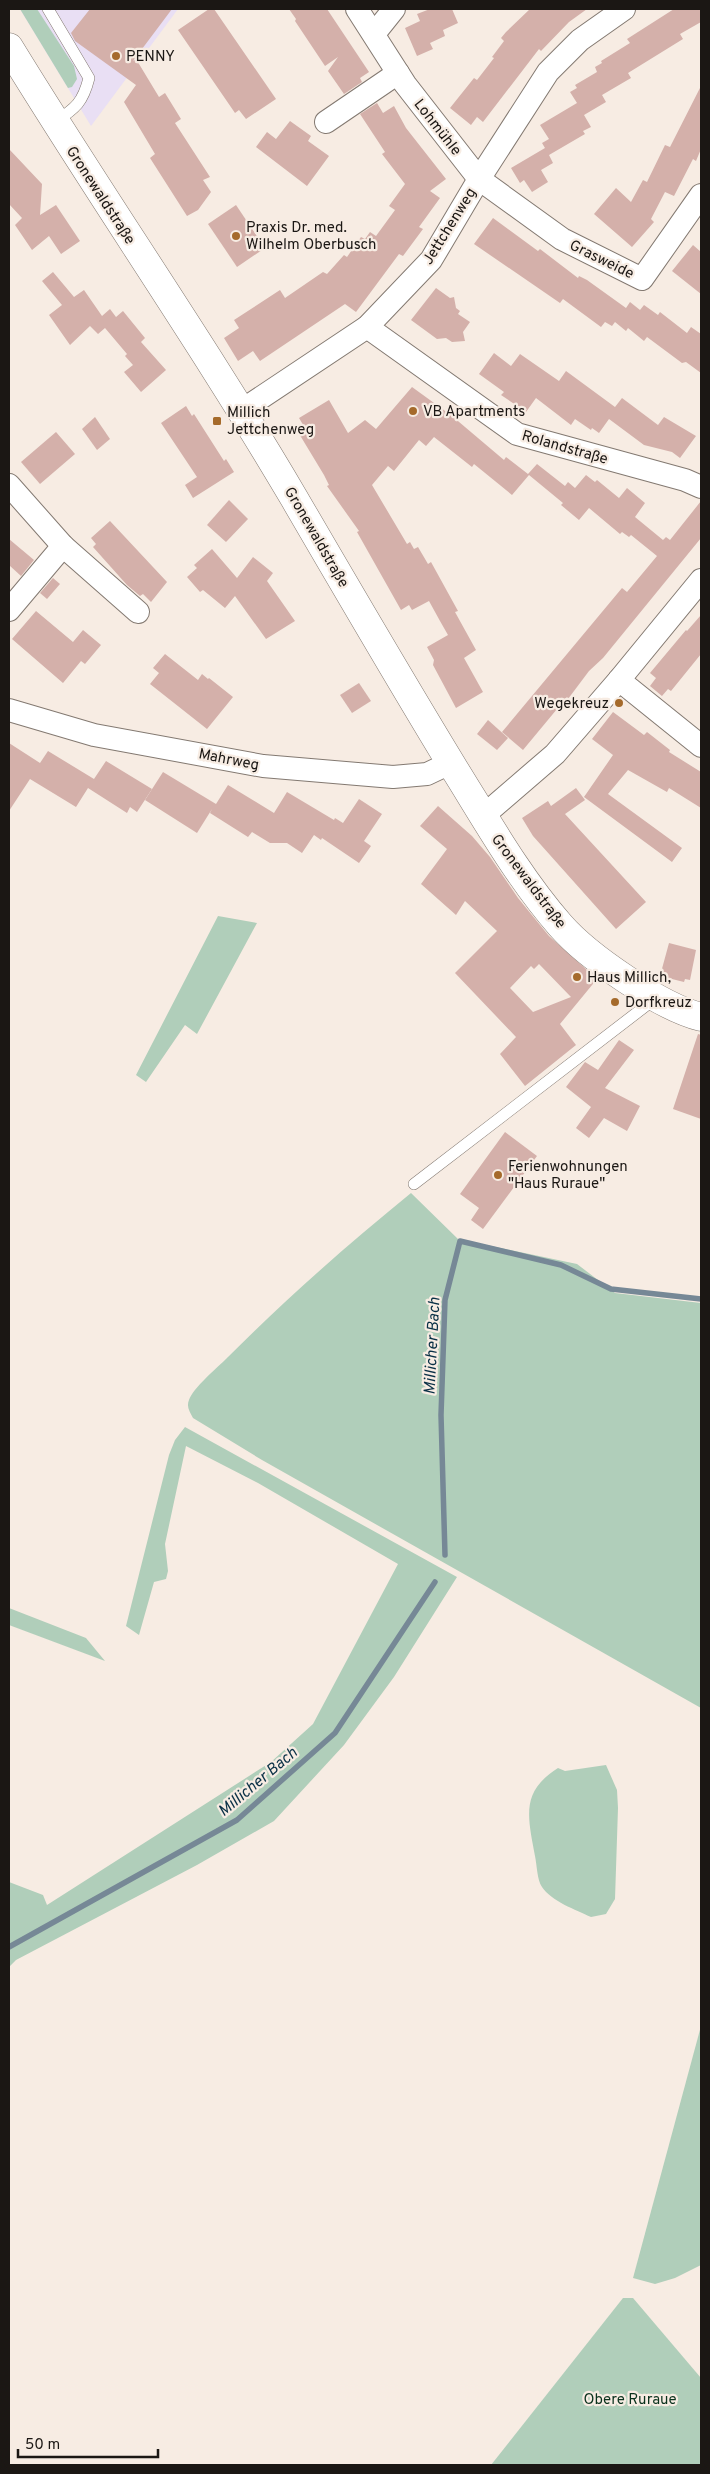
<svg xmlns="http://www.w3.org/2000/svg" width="710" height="2474" viewBox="0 0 710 2474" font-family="Overpass,sans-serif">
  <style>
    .commercial { fill: #e9dff4 }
    .green { fill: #b0ceba }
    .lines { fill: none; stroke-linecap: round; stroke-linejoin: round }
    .stream { stroke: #768896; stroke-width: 5.5 }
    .building { fill: #d4b0aa; fill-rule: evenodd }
    .lane-casing { stroke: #837971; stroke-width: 12 }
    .street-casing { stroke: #837971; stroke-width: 24 }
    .secondary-casing { stroke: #837971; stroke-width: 29 }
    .lane { stroke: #fff; stroke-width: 11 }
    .street { stroke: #fff; stroke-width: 22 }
    .secondary { stroke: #fff; stroke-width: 28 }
    .poi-dot { fill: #a56a2b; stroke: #f7ece3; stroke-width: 2 }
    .labels { text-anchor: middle; stroke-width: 4.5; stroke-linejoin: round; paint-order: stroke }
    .poi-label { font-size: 15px; fill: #1b1714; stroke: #f7ece3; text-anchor: start }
    .street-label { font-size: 15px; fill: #1b1714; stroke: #f7ece3 }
    .park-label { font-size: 15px; fill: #0a321d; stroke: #f7ece3 }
    .water-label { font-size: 16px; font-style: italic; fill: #093046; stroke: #f7ece3 }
  </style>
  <rect width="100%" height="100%" fill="#f7ece3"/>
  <!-- commercial -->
  <path class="commercial" d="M20,9h158l-87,117z"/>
  <!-- green -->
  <g class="green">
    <path d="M20,9h17l37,57 3,13 -5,8 -4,1z"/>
    <path d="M218,916l39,7 -60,111 -12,-9 -39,57 -10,-7z"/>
    <path d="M411,1193l47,46 119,25 38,29 86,10v405l-439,-248 -69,-42c-3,-6 -7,-11 -4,-18 4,-12 28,-32 38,-42 59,-59 120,-113 184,-165z"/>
    <path d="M185,1427l272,150 -63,100 -50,68 -70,76 -77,44 -181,95 -7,7v-85l34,13 4,10 224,-143 42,-38 85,-160 -140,-81 -72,-37 -21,98 3,27 -2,8 -12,3 -15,53 -13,-9 43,-171 6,-15z"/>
    <path d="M9,1608l77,30 19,23 -96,-36z"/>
    <path d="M606,1765l11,25 1,18 -3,91 -9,15 -15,3c-15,-7 -40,-16 -49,-30 -5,-7 -5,-22 -7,-31 -7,-39 -15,-64 23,-88l7,3z"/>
    <path d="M701,2026v239l-26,13 -20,6 -22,-6z"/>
    <path d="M623,2298h10l68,80v87h-210z"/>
  </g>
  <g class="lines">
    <!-- stream -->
    <g class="stream">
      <path d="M445,1555l-4,-140 4,-115 15,-59 101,24 50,24 90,10"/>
      <path d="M9,1947l228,-127 98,-87 100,-151"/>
    </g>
  </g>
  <!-- building -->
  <g class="building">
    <path d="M90,9h82l-39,52 3,-2 23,38 6,-4 16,26 -6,4 35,54 -7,3 8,12 -13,18 -11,6 -37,-58 5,-4 -31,-52 12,-17 -61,-44 -4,-8z"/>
    <path d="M209,9h5l62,90 -30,20 -7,-9 -4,3 -57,-83z"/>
    <path d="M289,9h38l42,63 -9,6 2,4 -18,12 -16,-23 10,-14 -13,9 -30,-45 1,-2z"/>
    <path d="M430,9h22l6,14 -15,7 2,6 -15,7 3,6 -16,7 -12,-28 15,-7 -3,-7z"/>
    <path d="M530,9h57l-18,13 -28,29 -2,-2 -56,73 -6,-5 -6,8 -21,-17 24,-30 3,2 17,-22 -2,-1 12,-16 -3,-3 5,-6z"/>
    <path d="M674,9h27v13l-21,12 3,5 -55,34 3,5 -29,17 4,7 -22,13 7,12 -8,4 2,3 -36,21 4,8 -12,7 7,12 -16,10 -8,-12 -4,3 -9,-15 34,-20 -3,-5 7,-4 -9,-14 37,-22 -7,-11 7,-4 -2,-3 22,-13 -2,-5 7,-4 -1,-2 29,-18 -3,-4z"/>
    <path d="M701,86v63l-5,12 -3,-2 -19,37 -9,-4 -14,27 3,3 -22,25 -38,-33 22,-26 15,14 12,-22 4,2 18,-37 5,2z"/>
    <path d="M377,103l6,10 11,-7 12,22 40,51 -16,12 10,7 -21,29 4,2 -20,27 -4,-2 -43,58 -11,-8 -85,57 -7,-10 -15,10 -14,-23 15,-10 -5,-8 46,-30 5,8 38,-26 4,2 17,-19 3,2 14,-20 4,2 5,-7 6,4 19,-26 -6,-4 16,-22 -23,-30 3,-2 -25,-38z"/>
    <path d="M290,121l21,15 -3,5 21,15 -22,30 -51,-39 11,-15 9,7z"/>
    <path d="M9,149l33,35 -2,31 16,-10 24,36 -19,13 -12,-18 -17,14 -17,-25 7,-7 -13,-14z"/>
    <path d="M236,205l29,43 -28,19 -29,-43z"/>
    <path d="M493,218l45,33 2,-2 38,29 1,-2 8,4 39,28 4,-6 10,8 4,-5 14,10 2,-3 27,21 4,-6 10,7v39l-15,-11 -4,1 -35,-26 -3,4 -16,-13 -2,3 -11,-9 -3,4 -7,-4 -4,5 -38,-28 -3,4 -70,-48 -16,-11z"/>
    <path d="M693,245l8,7v42l-29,-23z"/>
    <path d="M53,272l21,25 10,-7 18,26 8,-7 6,8 7,-6 22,27 -4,4 25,28 -25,22 -17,-20 9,-7 -8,-9 2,-2 -22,-26 -7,6 -8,-8 -20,19 -21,-30 13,-10 -20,-24z"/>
    <path d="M436,288l14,10 4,-1 2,11 4,3 -2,3 12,8 -7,10 2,9 -13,1 -6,-4 -9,1 -26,-19z"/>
    <path d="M494,353l17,13 9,-12 39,27 7,-10 49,36 7,-9 36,27 6,-8 32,19 -16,22 -8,-6 -28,-7 -35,-26 -10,14 -7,-5 -1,2 -16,-11 -4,6 -35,-27 -10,14 -25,-17 3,-3 -25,-18z"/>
    <path d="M412,387l40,29 52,44 2,-3 22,17 9,-10 28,22 3,-4 7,6 11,-13 9,7 2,-2 22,18 8,-10 18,15 -10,14 28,23 3,-3 4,3 31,-39v37l-98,120 -14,13 -21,28 -1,-2 -44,53 -21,-18 120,-144 5,4 30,-36 -26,-21 -2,2 -7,-5 -2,2 -31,-26 -10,12 -18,-15 2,-2 -34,-28 -17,20 -38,-31 -2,3 -38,-30 -8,9 -7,-6 -25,31 -6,-5 -16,19 35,59 3,-2 4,7 4,-2 10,17 3,-2 27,49 -3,1 21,38 -12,8 19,34 -27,16 -23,-43 1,-5 -7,-13 21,-12 -8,-14 -11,-20 -17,9 -3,-5 -8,5 -44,-78 2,-1 -32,-45 2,-1 -5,-10 -26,-43 7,-4 -6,-10 30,-18 19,33 17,-13 11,9z"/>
    <path d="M186,406l6,10 2,-2 30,47 2,-2 8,13 -41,26 -8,-13 12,-8 -36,-54z"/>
    <path d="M95,417l15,22 -13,11 -15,-21z"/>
    <path d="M56,432l19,22 -35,30 -19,-22z"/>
    <path d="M229,500l19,19 -22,23 -19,-17z"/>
    <path d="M110,521l57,61 -16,20 -8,-8 -3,2 -13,-11 -34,-38 3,-3 -5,-6z"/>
    <path d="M9,539l25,21 -13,16 -12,-11z"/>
    <path d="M212,549l25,29 16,-21 20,16 -6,8 28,40 -29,18 -31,-43 -10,12 -22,-18 -3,2 -13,-15 10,-9 -3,-3z"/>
    <path d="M53,578l7,6 -13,15 -7,-6z"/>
    <path d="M36,611l37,31 10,-12 18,15 -16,19 -4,-3 -18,22 -51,-44z"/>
    <path d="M701,615v39l-30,37 -3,-2 -6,7 -12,-10 6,-8 -6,-5 36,-43 1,1z"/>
    <path d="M165,654l33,26 4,-6 6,5 1,-1 24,19 -26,32 -57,-45 9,-11 -6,-5z"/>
    <path d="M359,683l12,18 -19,12 -12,-18z"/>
    <path d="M613,712l31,23 3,-3 23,18 -1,2 32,20v36l-32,-20 -2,4 -39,-22 -20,24 74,54 -10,14 -88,-65 29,-42 -21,-16z"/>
    <path d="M488,720l20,18 -11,12 -20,-16z"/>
    <path d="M9,743l31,20 8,-12 46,28 12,-18 46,28 -15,23 -7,-5 -3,6 -39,-25 -12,19 -46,-28 -21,32z"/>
    <path d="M163,772l53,32 12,-19 46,28 13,-21 47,28 1,-2 8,5 16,-24 23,15 -18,27 7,5 -12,17 -37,-25 -1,2 -7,-5 -12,18 -15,-10h-17l-18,-11 -4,5 -38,-24 2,-4 -15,24 -52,-33z"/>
    <path d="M576,788l9,12 -20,14 81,88 -30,27 -83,-93 -11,-18 26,-17 3,5z"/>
    <path d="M438,806l34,30 18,21 28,41 31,38 48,43 -37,45 16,21 -51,41 -25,-32 16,-17 -61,-64 42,-42 -32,-30 -9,14 -35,-31 26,-35 -27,-23zM539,964l32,33 -38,15 -23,-24 21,-22 3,3z"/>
    <path d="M669,943l27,7 -6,30 -5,-1 -1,3 -24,-6z"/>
    <path d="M698,1034l3,1v84l-28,-10z"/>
    <path d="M619,1040l15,10 -29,38 35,18 -13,25 -23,-13 -15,20 -13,-10 15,-21 -25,-20 19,-25 13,8z"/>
    <path d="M505,1132l32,24 -54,73 -12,-9 8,-12 -19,-14z"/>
  </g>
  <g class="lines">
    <!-- lane casing -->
    <g class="lane-casing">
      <g id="lane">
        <path d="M48,9l41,69c-6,24 -13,30 -34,44"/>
        <path d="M414,1184l242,-186"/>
      </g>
    </g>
    <!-- street casing -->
    <g class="street-casing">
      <g id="street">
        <path d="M357,9l48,75 74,95 83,60 80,40 59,-84"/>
        <path d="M374,34l20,-25"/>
        <path d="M326,122l72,-49"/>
        <path d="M367,327l150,107 168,46 16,7"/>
        <path d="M241,411l126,-84 64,-67 48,-81 69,-107 32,-32 44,-31"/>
        <path d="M9,485l54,61 75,66"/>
        <path d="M9,610l54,-64"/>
        <path d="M619,680l82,66"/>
        <path d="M9,710l85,25 169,31 130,11 34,-3 23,-11"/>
        <path d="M483,816l72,-62 64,-74 82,-100"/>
      </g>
    </g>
    <!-- secondary casing -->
    <g class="secondary-casing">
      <path id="secondary" d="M9,47c93,152 195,298 285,451 53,91 106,182 161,272 33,53 64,108 105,155 28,32 101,82 141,92"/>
    </g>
    <!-- lane -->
    <use href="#lane" class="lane"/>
    <!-- street -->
    <use href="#street" class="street"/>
    <!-- secondary -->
    <use href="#secondary" class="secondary"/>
  </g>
  <!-- markers -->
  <g class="poi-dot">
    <circle cx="116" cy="56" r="5"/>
    <circle cx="236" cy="236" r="5"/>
    <circle cx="413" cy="411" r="5"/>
    <rect x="212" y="416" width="10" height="10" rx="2.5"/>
    <circle cx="619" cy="703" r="5"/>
    <circle cx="577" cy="977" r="5"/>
    <circle cx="615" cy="1002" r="5"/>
    <circle cx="498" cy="1175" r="5"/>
  </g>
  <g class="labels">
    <!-- poi labels -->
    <g class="poi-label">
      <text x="126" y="61">PENNY</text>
      <text x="246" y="232">Praxis Dr. med.<tspan x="246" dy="17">Wilhelm Oberbusch</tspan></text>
      <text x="423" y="416">VB Apartments</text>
      <text x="227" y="417">Millich<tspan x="227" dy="17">Jettchenweg</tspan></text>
      <text x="609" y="708" text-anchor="end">Wegekreuz</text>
      <text x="587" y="982">Haus Millich,</text>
      <text x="625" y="1007">Dorfkreuz</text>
      <text x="508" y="1171">Ferienwohnungen<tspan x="508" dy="17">"Haus Ruraue"</tspan></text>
    </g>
    <!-- street labels -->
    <g class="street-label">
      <text transform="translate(438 127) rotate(52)" y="5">Lohmühle</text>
      <text transform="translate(101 195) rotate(57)" y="5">Gronewaldstraße</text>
      <text transform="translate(449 226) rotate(-58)" y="5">Jettchenweg</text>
      <text transform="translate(602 259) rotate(26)" y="5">Grasweide</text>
      <text transform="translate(565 447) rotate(16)" y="5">Rolandstraße</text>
      <text transform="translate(317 537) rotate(60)" y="5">Gronewaldstraße</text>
      <text transform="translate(229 759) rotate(11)" y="5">Mahrweg</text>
      <text transform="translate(529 881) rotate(53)" y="5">Gronewaldstraße</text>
    </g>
    <!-- park labels -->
    <g class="park-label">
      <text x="630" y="2404">Obere Ruraue</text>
    </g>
    <!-- water labels -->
    <g class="water-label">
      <text transform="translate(431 1346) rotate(-87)" y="6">Millicher Bach</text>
      <text transform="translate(257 1781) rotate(-40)" y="6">Millicher Bach</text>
    </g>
  </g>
  <!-- border -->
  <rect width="710" height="2474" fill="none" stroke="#1b1714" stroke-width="20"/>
  <!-- scale -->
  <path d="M18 2449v8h140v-8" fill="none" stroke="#1b1714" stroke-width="2.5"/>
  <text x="25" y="2449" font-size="15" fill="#1b1714" stroke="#f7ece3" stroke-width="4" paint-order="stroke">50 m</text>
</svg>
